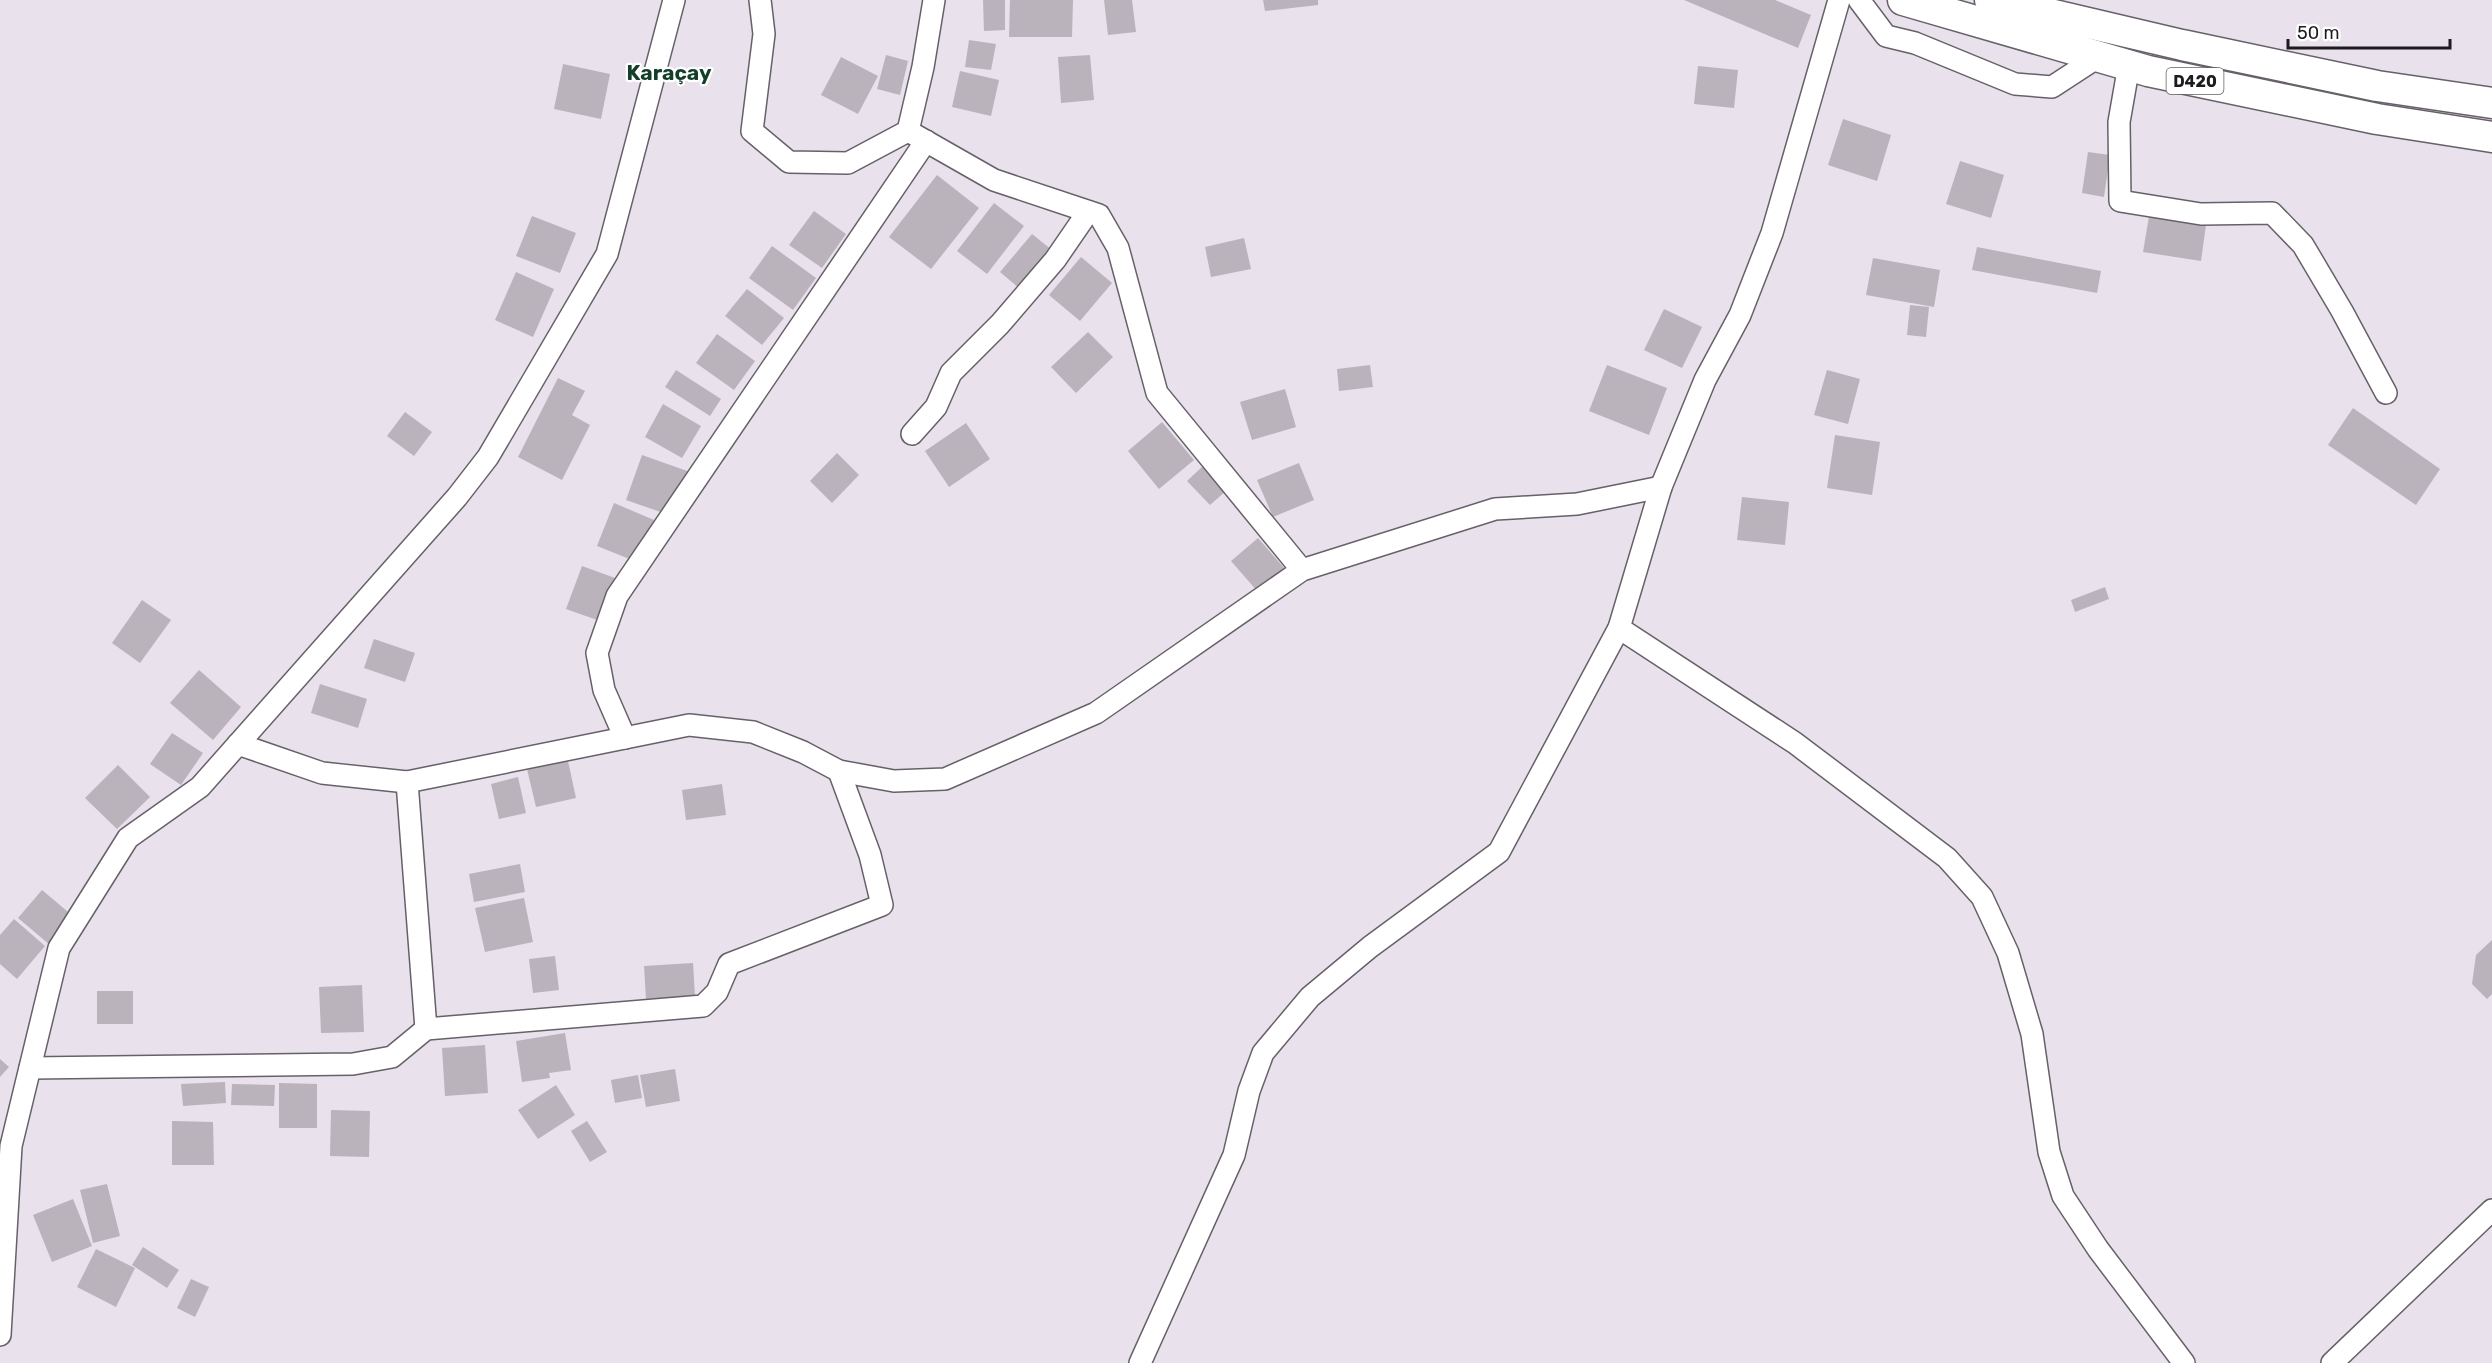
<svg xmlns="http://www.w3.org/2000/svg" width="2492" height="1363" viewBox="0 0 2492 1363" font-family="Rubik,sans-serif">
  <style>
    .building { fill: #bab3bc }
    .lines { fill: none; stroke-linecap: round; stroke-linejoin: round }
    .minor-casing { stroke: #676069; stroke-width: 24 }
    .highway-casing { stroke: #676069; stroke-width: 33 }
    .minor { stroke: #fff; stroke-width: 21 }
    .highway { stroke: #fff; stroke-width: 30 }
    .labels { text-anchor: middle; stroke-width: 4.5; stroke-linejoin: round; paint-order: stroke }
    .shield { fill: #fff; stroke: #615f62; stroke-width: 1.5 }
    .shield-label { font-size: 16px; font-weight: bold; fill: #1d1b1e }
    .quarter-label { font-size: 21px; font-weight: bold; fill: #123e2a; stroke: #fff }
  </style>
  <rect width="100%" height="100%" fill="#e9e1ec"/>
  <!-- building -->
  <g class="building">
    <path d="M983,0h22v30l-21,1z"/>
    <path d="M1010,0h63l-1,37h-63z"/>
    <path d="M1104,0h28l4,32 -28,3z"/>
    <path d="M1263,0h55v5l-53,6z"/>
    <path d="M1684,0h91l36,15 -13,33z"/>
    <path d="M969,40l27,4 -5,26 -26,-3z"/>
    <path d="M886,55l22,6 -8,34 -23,-6z"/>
    <path d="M1090,55l4,45 -33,3 -3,-46z"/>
    <path d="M841,57l37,19 -20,38 -37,-19z"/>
    <path d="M563,64l47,10 -9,45 -47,-10z"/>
    <path d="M1698,66l40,4 -4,38 -40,-4z"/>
    <path d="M960,71l39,9 -8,36 -39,-9z"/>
    <path d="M1843,119l48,16 -14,46 -49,-16z"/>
    <path d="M2088,152l22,3 -6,42 -22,-4z"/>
    <path d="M1960,161l44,14 -13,43 -45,-14z"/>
    <path d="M937,175l42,33 -48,61 -42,-32z"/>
    <path d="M994,203l30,23 -37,48 -30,-23z"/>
    <path d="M814,211l32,23 -24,34 -33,-23z"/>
    <path d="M532,216l44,17 -16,40 -44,-17z"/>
    <path d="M2149,216l57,9 -5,36 -58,-9z"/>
    <path d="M1032,234l20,16 -32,39 -20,-17z"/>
    <path d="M1244,238l7,31 -40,8 -6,-30z"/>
    <path d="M772,246l44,32 -23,32 -44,-32z"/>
    <path d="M1977,247l124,24 -4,22 -125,-23z"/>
    <path d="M1081,257l31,26 -32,38 -31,-26z"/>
    <path d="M1873,258l67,12 -6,37 -68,-12z"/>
    <path d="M516,272l38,17 -21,48 -38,-17z"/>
    <path d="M747,289l37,29 -22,27 -37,-29z"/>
    <path d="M1910,305l19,2 -3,30 -19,-2z"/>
    <path d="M1664,309l38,18 -20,41 -38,-18z"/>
    <path d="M1088,332l25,25 -37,36 -25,-26z"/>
    <path d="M717,334l38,27 -21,29 -38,-27z"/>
    <path d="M1370,365l3,22 -34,4 -2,-22z"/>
    <path d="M1607,365l60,23 -18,47 -60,-24z"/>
    <path d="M676,370l45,29 -11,17 -45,-29z"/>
    <path d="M1827,370l33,9 -12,45 -34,-9z"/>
    <path d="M558,378l27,13 -13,24 18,10 -28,55 -44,-23z"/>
    <path d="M1285,389l11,38 -44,13 -12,-38z"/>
    <path d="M663,404l38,22 -19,32 -37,-21z"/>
    <path d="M2353,408l87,61 -24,36 -88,-60z"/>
    <path d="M405,412l27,20 -18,24 -27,-20z"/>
    <path d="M1162,422l32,38 -35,29 -31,-38z"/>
    <path d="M966,423l24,36 -41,28 -24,-36z"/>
    <path d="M1835,435l45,7 -8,53 -45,-7z"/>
    <path d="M837,453l22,22 -27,28 -22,-22z"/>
    <path d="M642,455l48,17 -15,45 -49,-17z"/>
    <path d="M1299,463l15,37 -41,17 -16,-37z"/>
    <path d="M1203,466l23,25 -16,14 -23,-24z"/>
    <path d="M1742,497l47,5 -4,43 -48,-5z"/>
    <path d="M614,503l40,17 -17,42 -40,-16z"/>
    <path d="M1258,538l27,31 -27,23 -27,-31z"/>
    <path d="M582,566l33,12 -15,43 -34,-12z"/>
    <path d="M2105,587l4,12 -34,13 -4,-12z"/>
    <path d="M142,600l29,20 -31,43 -28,-20z"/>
    <path d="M374,639l41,14 -10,29 -41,-14z"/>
    <path d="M199,670l42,37 -28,33 -43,-37z"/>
    <path d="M320,684l47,15 -9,29 -47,-15z"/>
    <path d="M172,733l31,20 -22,32 -31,-21z"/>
    <path d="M568,761l8,37 -40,9 -9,-38z"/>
    <path d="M118,765l32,32 -33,32 -32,-31z"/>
    <path d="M518,777l8,36 -27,6 -8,-35z"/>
    <path d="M722,784l4,31 -40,5 -4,-30z"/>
    <path d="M520,864l5,28 -51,10 -5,-28z"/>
    <path d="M42,890l32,27 -24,28 -32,-27z"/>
    <path d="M524,898l9,44 -48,10 -10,-44z"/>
    <path d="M14,919l31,27 -28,33 -17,-15v-29z"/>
    <path d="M2492,940v54l-5,5 -15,-15 4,-29z"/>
    <path d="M555,956l4,34 -26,3 -4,-34z"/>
    <path d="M693,963l2,33 -49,3 -2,-33z"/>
    <path d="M362,985l2,47 -43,1 -2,-46z"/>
    <rect x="97" y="991" width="36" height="33"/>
    <path d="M565,1033l6,37 -22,3 1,5 -28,4 -6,-41z"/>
    <path d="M485,1045l3,48 -43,3 -3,-48z"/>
    <path d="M0,1059l9,8 -9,10z"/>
    <path d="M675,1069l5,32 -34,6 -6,-32z"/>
    <path d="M638,1075l4,23 -27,5 -4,-23z"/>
    <path d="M225,1082l1,21 -43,3 -2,-22z"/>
    <path d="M279,1083l38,1v44h-38z"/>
    <path d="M232,1084l43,1 -1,21 -43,-1z"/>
    <path d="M556,1085l19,30 -37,24 -20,-29z"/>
    <path d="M331,1110l39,1 -1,46 -39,-1z"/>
    <path d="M172,1121l41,1 1,43h-42z"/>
    <path d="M587,1121l20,31 -17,10 -19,-31z"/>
    <path d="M107,1184l13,52 -27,7 -13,-53z"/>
    <path d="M73,1199l19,47 -40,16 -19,-47z"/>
    <path d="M143,1247l36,23 -12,18 -35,-23z"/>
    <path d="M96,1249l39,19 -19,39 -39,-20z"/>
    <path d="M191,1279l18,8 -14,30 -18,-9z"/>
  </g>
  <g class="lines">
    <!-- minor casing -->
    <g class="minor-casing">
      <g id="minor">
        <path d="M760,0l4,34 -12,97 37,31 59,1 60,-32 15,-64 11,-67"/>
        <path d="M1859,0l27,36 29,7 100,41 37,3 46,-30"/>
        <path d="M2129,65l-10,57 1,79 81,13 71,-1 31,32 39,66 44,82"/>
        <path d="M908,131l86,49 105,35 19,33 39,145 145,177"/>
        <path d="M912,434l24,-27 15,-34 49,-49 55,-64 33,-48"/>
        <path d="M1619,628l176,115 152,115 35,39 26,56 24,81 17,118 14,44 35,53 86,114"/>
        <path d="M625,738l-21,-48 -7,-37 20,-57 309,-455"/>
        <path d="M238,744l84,29 85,9 282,-57 64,7 50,20 36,19 55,10 51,-2 151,-66 206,-143 193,-61 82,-5 84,-17"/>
        <path d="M407,782l19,247"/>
        <path d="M30,1068l323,-4 39,-7 34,-28 277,-23 14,-14 12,-28 153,-59 -12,-50 -31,-84"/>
        <path d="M0,1335l11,-189 48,-198 69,-110 72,-51 257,-290 31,-40 119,-203 67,-254"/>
        <path d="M1140,1363l94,-208 15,-64 14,-38 47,-56 60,-50 129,-95 120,-224 42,-141 44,-107 35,-65 32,-82 67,-233"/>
        <path d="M2332,1363l160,-153"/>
      </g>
    </g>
    <!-- highway casing -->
    <g class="highway-casing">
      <g id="highway">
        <path d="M1903,0l245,71 229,48 115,18"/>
        <path d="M1990,0l192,45 195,41 115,17"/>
      </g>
    </g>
    <!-- minor -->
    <use href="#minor" class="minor"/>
    <!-- highway -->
    <use href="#highway" class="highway"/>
  </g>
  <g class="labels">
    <!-- shield labels -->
    <rect class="shield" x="2166.5" y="68" width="57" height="26" rx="4.5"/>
    <g class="shield-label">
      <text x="2195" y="87">D420</text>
    </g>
    <!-- quarter labels -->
    <g class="quarter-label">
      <text x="669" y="80">Karaçay</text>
    </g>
  </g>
  <!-- scale -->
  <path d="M2288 39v9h162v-9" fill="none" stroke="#1d1b1e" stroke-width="3"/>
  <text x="2297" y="39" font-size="18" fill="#1d1b1e" stroke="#ffffff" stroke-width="4.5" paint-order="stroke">50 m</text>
</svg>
